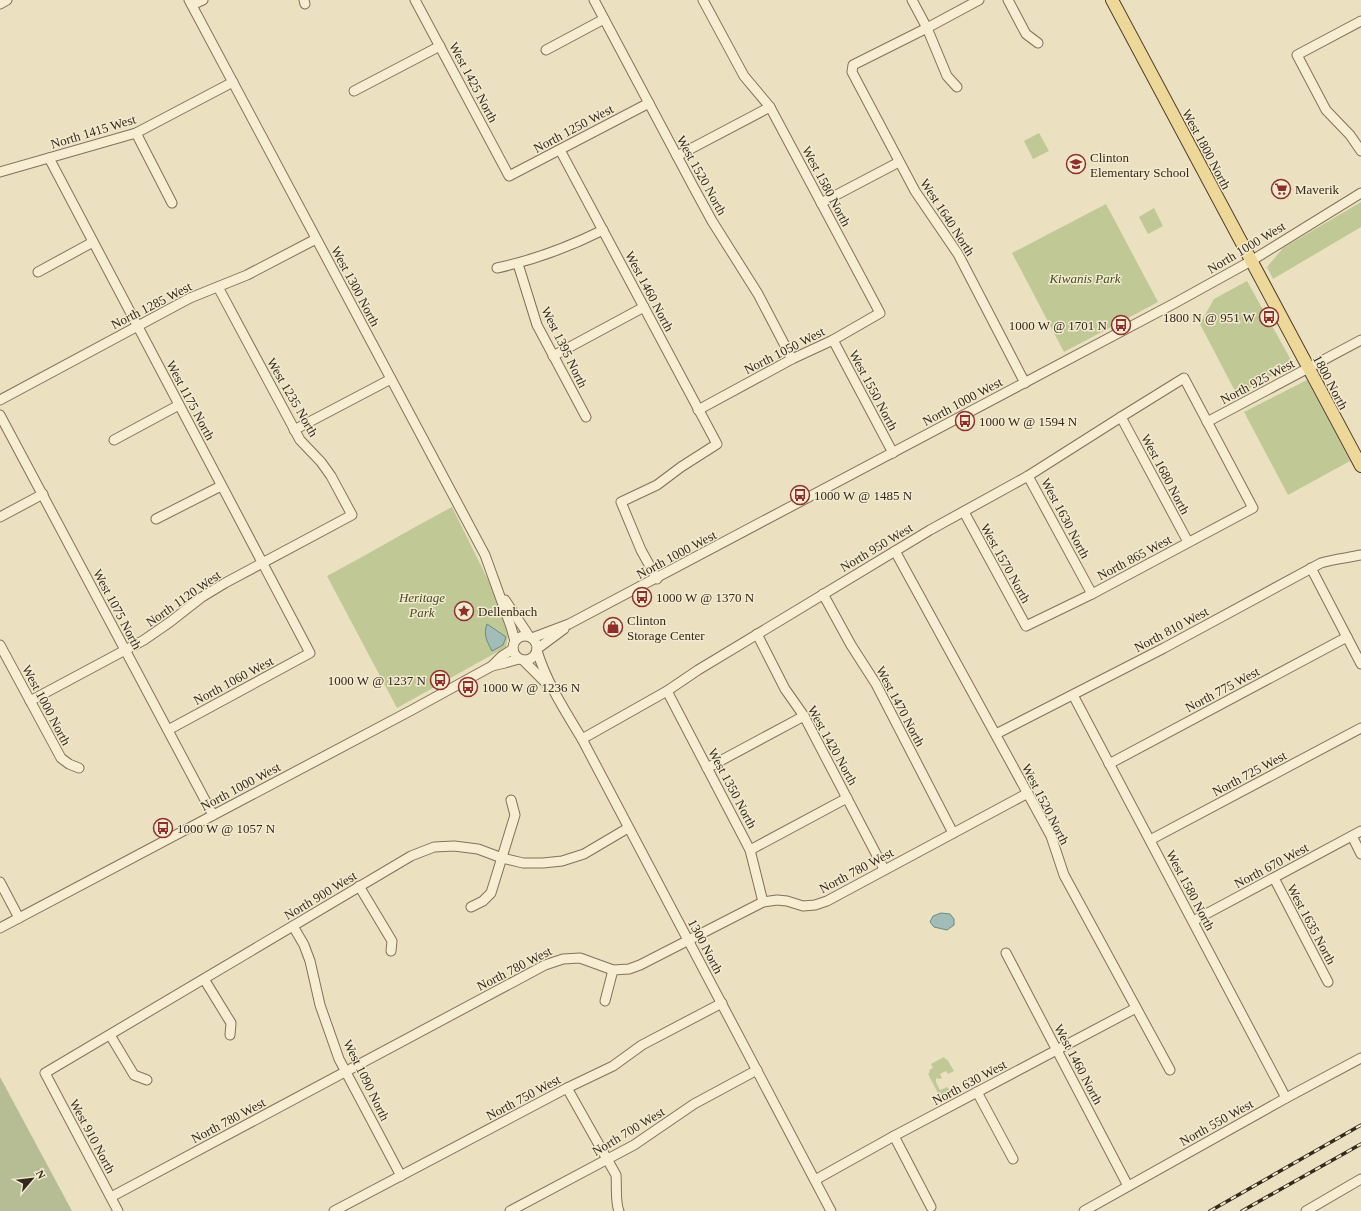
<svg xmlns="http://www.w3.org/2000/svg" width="1361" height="1211" viewBox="0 0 1361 1211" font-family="'Times New Roman',serif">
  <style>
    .green { fill: #c0c895 }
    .cemetery { fill: #b6bd94 }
    .water { fill: #a2bdb7; stroke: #6b8a84 }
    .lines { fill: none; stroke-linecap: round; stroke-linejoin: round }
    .minor-casing { stroke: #837159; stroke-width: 11 }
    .major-casing { stroke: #503f2d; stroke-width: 14 }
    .minor { stroke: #f6edd2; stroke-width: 9 }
    .major { stroke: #edd799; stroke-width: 12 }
    .rail-casing { stroke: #33291d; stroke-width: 3.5 }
    .rail { stroke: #f3eacf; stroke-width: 2; stroke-dasharray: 6; stroke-linecap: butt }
    .labels { text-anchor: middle; stroke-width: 3; stroke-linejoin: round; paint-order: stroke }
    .street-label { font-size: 13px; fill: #33291d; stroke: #f3eacf }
    .poi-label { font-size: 13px; fill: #33291d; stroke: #f3eacf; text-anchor: start }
    .park-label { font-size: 13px; font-style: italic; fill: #424e24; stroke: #f3eacf }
  </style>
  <rect width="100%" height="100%" fill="#ebe0c0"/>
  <!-- green -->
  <g class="green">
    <path d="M1039,133l10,18 -16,8 -9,-18z"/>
    <path d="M1361,202v25l-88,52 -6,-12 16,-19z"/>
    <path d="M1106,204l52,98 -94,50 -52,-99z"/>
    <path d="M1154,208l9,18 -15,8 -9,-17z"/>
    <path d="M1247,281l44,79 -3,7 -51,28 -37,-71 14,-25z"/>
    <path d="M1307,380l43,81 -62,34 -44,-83z"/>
    <path d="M452,507l41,83 16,40 -3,17 -109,61 -70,-132c42,-22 83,-47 125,-69z"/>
    <path d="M944,1057l2,3 1,-1 7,12 -6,3 -2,-3 -6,3 2,4 -3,1 -3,-1v4l4,8 7,-3 2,2 5,-1 2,3 -15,8 -13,-25 2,-2 -1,-2 4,-2 -2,-4z"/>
  </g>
  <!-- cemetery -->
  <path class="cemetery" d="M0,1077l72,134h-72z"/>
  <!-- water -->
  <g class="water">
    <path d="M487,624l19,13 -3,8 -11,6c-5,-10 -9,-16 -5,-27z"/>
    <path d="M941,913l9,1 4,5v6l-7,5 -13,-3 -4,-5 3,-6z"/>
  </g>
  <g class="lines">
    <!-- minor casing -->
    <g class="minor-casing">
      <g id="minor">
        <path d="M189,0l296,555 26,72 4,14"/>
        <path d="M304,0l1,4"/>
        <path d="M415,0l94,176 140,-73"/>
        <path d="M594,0l100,188 18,33 46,73 34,65"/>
        <path d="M912,0l15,28 20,48 10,11"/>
        <path d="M979,0l-52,28 -74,37 -1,7 63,119 43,63 67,129"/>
        <path d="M1008,0l18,34 12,9"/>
        <path d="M0,4l7,-4"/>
        <path d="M192,5l11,-5"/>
        <path d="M1361,21l-64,34 29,55 24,25 11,16"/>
        <path d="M546,50l58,-31"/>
        <path d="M354,91l86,-45"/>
        <path d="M136,133l36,70"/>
        <path d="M560,150l157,294 -36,23 -24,18 -36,17 20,48 16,29"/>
        <path d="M677,156l93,-49"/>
        <path d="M49,158l261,495 -142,77"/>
        <path d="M0,172l136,-39 97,-51"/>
        <path d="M821,203l78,-41"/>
        <path d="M518,264l19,61 49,92"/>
        <path d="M497,268c37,-8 72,-21 106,-38"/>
        <path d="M38,272l55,-30"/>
        <path d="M833,340l60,113"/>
        <path d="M553,356l91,-49"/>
        <path d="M0,400l190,-102 57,-23 69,-36"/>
        <path d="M698,410l94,-51 41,-19 47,-27 -110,-206 -26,-31 -41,-76"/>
        <path d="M0,415l213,400"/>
        <path d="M1121,417l67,125"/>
        <path d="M1207,422l154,-82"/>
        <path d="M294,430l97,-51"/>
        <path d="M114,440l65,-35"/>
        <path d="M1028,476l64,118"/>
        <path d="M0,517l43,-23"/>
        <path d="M156,519l65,-33"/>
        <path d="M895,551l156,285 13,39 106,195"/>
        <path d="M1311,568l50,96"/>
        <path d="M823,594l28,51 25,39 77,149"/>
        <path d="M505,600l24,36"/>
        <path d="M757,634l28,55 19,27 80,153"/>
        <circle cx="525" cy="648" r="12"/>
        <path d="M532,638l37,-14 606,-321 76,-42 110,-68"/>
        <path d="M0,645l61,113 8,6 10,4"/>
        <path d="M537,649l27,-20"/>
        <path d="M537,651c10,32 28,60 45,88l249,472"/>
        <path d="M523,660l25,25"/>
        <path d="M492,666l13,-3 14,-4"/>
        <path d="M667,691l83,159 13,52"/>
        <path d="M1073,695l213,403"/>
        <path d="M30,701l114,-61 26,-18 32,-25 23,-14 127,-68 -21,-39 -10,-14 -21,-22 -82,-153"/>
        <path d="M996,734l168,-86 157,-85c13,-4 26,-5 40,-8"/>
        <path d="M582,739l85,-48 31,-21 232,-140 98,-54 93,-59 63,-39 69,130 -161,86 -66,32 -62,-114"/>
        <path d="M1109,764l238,-127"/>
        <path d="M707,768l97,-52"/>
        <path d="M1352,836l9,18"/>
        <path d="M1150,840l211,-112"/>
        <path d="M750,850l97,-52"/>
        <path d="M1274,878l54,104"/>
        <path d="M0,882l19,36"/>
        <path d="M359,886l33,55 -1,10"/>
        <path d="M471,907l12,-6 8,-8 24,-78 -4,-15"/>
        <path d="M1193,921l168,-90"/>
        <path d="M293,926l11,19 6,16 10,44 19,54 62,117"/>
        <path d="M0,928l410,-217 82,-45 10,-10 11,-7"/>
        <path d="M1006,953l122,233"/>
        <path d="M204,979l27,44 -1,12"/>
        <path d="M605,1001l8,-31"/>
        <path d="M110,1035l24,40 13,5"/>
        <path d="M567,1088l49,87c1,11 -1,27 3,36"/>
        <path d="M977,1092l36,67"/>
        <path d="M894,1136l37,71"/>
        <path d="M815,1180l79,-44 242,-128"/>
        <path d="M111,1197l434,-232 18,-6 17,-1 33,12 16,-1 11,-4 123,-63 14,-2 10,1 16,5 12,-1 12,-4 201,-108"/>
        <path d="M118,1211l-73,-138 366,-217 23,-9 20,-1 24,3 24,9 21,5h20l19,-2 22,-7 44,-26"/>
        <path d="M334,1211l233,-123 46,-22 29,-21 80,-42"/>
        <path d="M510,1211l124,-66 60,-41 63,-34"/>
        <path d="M1084,1211l202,-113 75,-40"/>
        <path d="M1306,1211l55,-32"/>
      </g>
    </g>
    <!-- major casing -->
    <g class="major-casing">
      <path id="major" d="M1112,0l249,466"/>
    </g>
    <!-- minor -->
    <use href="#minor" class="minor"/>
    <!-- major -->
    <use href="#major" class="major"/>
    <!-- rail casing -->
    <g class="rail-casing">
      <g id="rail">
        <path d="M1210,1211l151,-86"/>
        <path d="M1242,1211l119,-67"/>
      </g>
    </g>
    <!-- rail -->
    <use href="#rail" class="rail"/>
  </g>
  <!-- icons -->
  <defs>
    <g id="school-ring" transform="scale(1)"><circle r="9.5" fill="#f3eacf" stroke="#8e302c" stroke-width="1.5"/><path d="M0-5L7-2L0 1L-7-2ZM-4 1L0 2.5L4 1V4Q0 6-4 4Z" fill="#8e302c"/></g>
    <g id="supermarket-ring" transform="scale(1)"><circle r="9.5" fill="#f3eacf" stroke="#8e302c" stroke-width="1.5"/><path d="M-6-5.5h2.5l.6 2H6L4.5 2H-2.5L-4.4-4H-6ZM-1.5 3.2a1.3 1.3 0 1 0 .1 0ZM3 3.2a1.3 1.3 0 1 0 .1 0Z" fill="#8e302c"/></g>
    <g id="bus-ring" transform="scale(1)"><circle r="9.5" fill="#f3eacf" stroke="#8e302c" stroke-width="1.5"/><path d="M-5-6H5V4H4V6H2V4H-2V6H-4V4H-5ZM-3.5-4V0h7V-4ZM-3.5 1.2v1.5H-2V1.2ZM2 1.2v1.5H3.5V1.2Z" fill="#8e302c"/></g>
    <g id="sight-ring" transform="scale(1)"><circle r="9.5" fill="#f3eacf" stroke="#8e302c" stroke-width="1.5"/><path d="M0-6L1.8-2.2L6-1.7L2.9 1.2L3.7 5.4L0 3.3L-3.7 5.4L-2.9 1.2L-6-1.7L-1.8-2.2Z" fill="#8e302c"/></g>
    <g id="shop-ring" transform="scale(1)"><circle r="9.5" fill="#f3eacf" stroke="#8e302c" stroke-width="1.5"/><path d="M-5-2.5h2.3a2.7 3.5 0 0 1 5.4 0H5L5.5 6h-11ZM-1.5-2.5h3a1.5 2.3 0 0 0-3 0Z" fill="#8e302c"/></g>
  </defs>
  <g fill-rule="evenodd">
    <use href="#school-ring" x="1076" y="164"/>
    <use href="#supermarket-ring" x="1281" y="189"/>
    <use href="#bus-ring" x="1269" y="317"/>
    <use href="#bus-ring" x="1121" y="325"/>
    <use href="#bus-ring" x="965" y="421"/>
    <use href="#bus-ring" x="800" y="495"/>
    <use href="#bus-ring" x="642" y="597"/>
    <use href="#sight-ring" x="464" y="611"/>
    <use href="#shop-ring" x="613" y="627"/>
    <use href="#bus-ring" x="440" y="680"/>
    <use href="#bus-ring" x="468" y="687"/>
    <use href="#bus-ring" x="163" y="828"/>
  </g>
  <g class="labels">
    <!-- street labels -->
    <g class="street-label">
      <text transform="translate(474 82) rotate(62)" y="5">West 1425 North</text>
      <text transform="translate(573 128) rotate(-28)" y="5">North 1250 West</text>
      <text transform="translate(93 131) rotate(-17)" y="5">North 1415 West</text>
      <text transform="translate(1207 149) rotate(62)" y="5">West 1800 North</text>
      <text transform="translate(702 175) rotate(61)" y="5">West 1520 North</text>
      <text transform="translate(827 186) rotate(62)" y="5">West 1580 North</text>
      <text transform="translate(948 217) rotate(57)" y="5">West 1640 North</text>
      <text transform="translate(1246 247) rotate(-31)" y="5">North 1000 West</text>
      <text transform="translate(356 286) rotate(62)" y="5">West 1300 North</text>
      <text transform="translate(650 291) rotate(62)" y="5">West 1460 North</text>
      <text transform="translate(151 305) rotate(-27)" y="5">North 1285 West</text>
      <text transform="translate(565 347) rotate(64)" y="5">West 1395 North</text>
      <text transform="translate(784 350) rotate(-27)" y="5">North 1050 West</text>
      <text transform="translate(1257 381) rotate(-28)" y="5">North 925 West</text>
      <text transform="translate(1331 382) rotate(62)" y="5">1800 North</text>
      <text transform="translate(874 390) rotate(62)" y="5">West 1550 North</text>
      <text transform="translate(293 397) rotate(60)" y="5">West 1235 North</text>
      <text transform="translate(191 400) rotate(62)" y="5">West 1175 North</text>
      <text transform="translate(962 401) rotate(-28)" y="5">North 1000 West</text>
      <text transform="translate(1166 474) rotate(62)" y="5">West 1680 North</text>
      <text transform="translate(1066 518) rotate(62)" y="5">West 1630 North</text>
      <text transform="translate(876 547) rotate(-31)" y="5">North 950 West</text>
      <text transform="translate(676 554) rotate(-28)" y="5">North 1000 West</text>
      <text transform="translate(1134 557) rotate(-28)" y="5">North 865 West</text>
      <text transform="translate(1006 563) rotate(61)" y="5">West 1570 North</text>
      <text transform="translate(183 598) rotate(-35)" y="5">North 1120 West</text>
      <text transform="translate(118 609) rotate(62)" y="5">West 1075 North</text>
      <text transform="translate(1171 629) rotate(-28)" y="5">North 810 West</text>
      <text transform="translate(233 680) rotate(-28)" y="5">North 1060 West</text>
      <text transform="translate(1222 689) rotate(-28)" y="5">North 775 West</text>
      <text transform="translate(47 705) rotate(62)" y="5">West 1000 North</text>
      <text transform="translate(901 706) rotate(62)" y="5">West 1470 North</text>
      <text transform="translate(833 745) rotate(61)" y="5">West 1420 North</text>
      <text transform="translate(1249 773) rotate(-28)" y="5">North 725 West</text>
      <text transform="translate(240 786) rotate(-28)" y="5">North 1000 West</text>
      <text transform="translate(733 788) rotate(62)" y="5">West 1350 North</text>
      <text transform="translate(1046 804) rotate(63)" y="5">West 1520 North</text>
      <text transform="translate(1271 865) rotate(-28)" y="5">North 670 West</text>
      <text transform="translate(856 870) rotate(-28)" y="5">North 780 West</text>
      <text transform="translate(1191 890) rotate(62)" y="5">West 1580 North</text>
      <text transform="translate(320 895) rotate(-31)" y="5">North 900 West</text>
      <text transform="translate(1312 924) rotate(62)" y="5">West 1635 North</text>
      <text transform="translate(706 946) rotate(62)" y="5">1300 North</text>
      <text transform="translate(514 968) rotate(-27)" y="5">North 780 West</text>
      <text transform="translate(1079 1064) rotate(62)" y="5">West 1460 North</text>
      <text transform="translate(367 1080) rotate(64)" y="5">West 1090 North</text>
      <text transform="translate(969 1082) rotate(-28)" y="5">North 630 West</text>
      <text transform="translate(523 1097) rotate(-28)" y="5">North 750 West</text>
      <text transform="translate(228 1120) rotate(-28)" y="5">North 780 West</text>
      <text transform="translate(1216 1122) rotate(-29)" y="5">North 550 West</text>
      <text transform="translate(628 1131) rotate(-31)" y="5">North 700 West</text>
      <text transform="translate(93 1136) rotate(62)" y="5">West 910 North</text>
    </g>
    <!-- poi labels -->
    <g class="poi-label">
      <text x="1090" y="162">Clinton<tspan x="1090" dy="15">Elementary School</tspan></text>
      <text x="1295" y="194">Maverik</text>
      <text x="1255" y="322" text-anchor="end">1800 N @ 951 W</text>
      <text x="1107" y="330" text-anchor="end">1000 W @ 1701 N</text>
      <text x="979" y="426">1000 W @ 1594 N</text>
      <text x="814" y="500">1000 W @ 1485 N</text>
      <text x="656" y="602">1000 W @ 1370 N</text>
      <text x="478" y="616">Dellenbach</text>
      <text x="627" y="625">Clinton<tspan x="627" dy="15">Storage Center</tspan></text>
      <text x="426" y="685" text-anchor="end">1000 W @ 1237 N</text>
      <text x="482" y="692">1000 W @ 1236 N</text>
      <text x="177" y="833">1000 W @ 1057 N</text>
    </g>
    <!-- park labels -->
    <g class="park-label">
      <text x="1085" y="283">Kiwanis Park</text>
      <text x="422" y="602">Heritage<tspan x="422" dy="15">Park</tspan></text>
    </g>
  </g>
  <!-- north arrow -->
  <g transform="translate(32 1179) rotate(62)" stroke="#f3eacf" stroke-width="3" paint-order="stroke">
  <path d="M0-3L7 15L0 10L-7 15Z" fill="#33291d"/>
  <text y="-6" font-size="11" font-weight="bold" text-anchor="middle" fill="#33291d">N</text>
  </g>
</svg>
